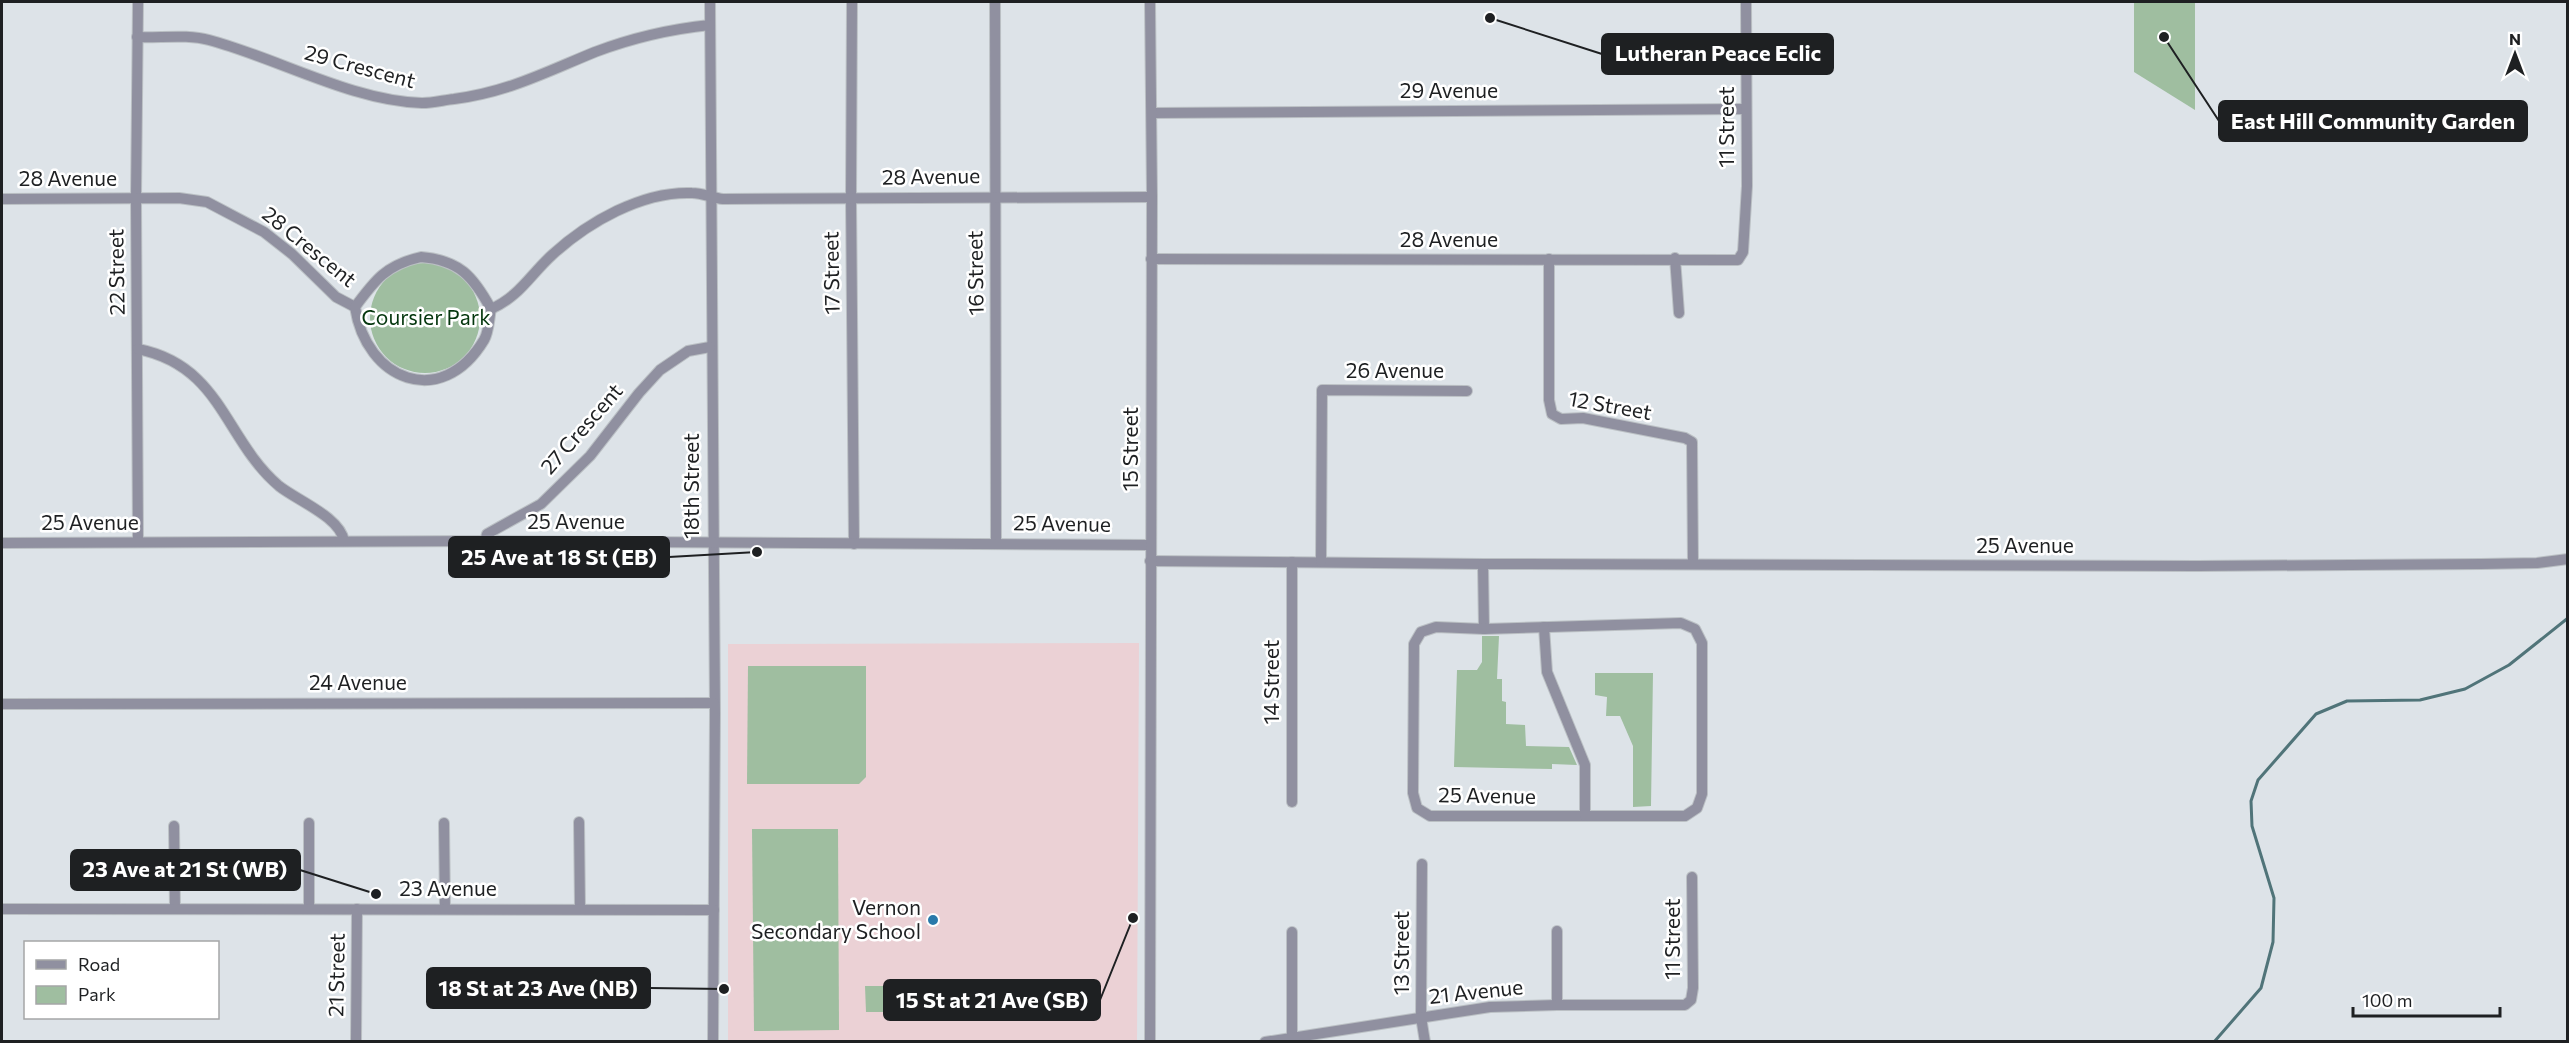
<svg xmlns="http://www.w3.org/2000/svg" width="2569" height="1043" viewBox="0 0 2569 1043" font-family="Commissioner,sans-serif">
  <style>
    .education { fill: #ebd1d5 }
    .green { fill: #9fbea0 }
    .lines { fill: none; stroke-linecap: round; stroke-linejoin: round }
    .stream { stroke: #507479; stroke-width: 3 }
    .minor-casing { stroke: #bbc0c4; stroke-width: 12 }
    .minor { stroke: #9090a0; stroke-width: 10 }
    .poi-dot { fill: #2979aa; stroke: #fff; stroke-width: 2 }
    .labels { text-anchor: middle; stroke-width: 5; stroke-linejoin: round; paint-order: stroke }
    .street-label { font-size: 21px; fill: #1e2022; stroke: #fff }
    .park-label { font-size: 21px; fill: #04360d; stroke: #fff }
    .poi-label { font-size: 21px; fill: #1e2022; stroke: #fff; text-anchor: end }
    .leader { fill: none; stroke: #1e2022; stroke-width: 2 }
    .callout-dot { fill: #1e2022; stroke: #fff; stroke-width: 2 }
    .callout { fill: #1e2022; stroke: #1e2022; stroke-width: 2 }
    .callout-label { font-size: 22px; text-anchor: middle; font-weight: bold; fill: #fff }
  </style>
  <rect width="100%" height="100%" fill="#dde3e8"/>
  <!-- education -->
  <path class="education" d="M1139,643l-2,398h-409v-397z"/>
  <!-- green -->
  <g class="green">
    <path d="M2134,2h61v108l-61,-38z"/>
    <circle cx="425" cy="318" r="55"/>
    <path d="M1482,636h17l-2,43h5v22l4,1v22l19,1 1,21 43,1 8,18 -25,-1v5l-98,-2 3,-97h20l5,-8z"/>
    <path d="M748,666h118v111l-7,7h-112z"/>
    <path d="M1595,673h58l-2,133 -18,1v-61l-13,-30h-14l1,-19 -12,-2z"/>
    <path d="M752,829h86l1,201 -85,1z"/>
    <path d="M865,986h42l1,26h-42z"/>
  </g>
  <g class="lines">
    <!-- stream -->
    <path class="stream" d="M2214,1042l47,-54 12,-46 1,-44 -22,-72 -1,-25 7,-21 58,-66 31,-13 73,-1 45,-11 44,-24 59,-47"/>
    <!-- minor casing -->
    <g class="minor-casing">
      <g id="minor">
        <path d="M138,2l-2,196 2,344"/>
        <path d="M710,2l5,711 -2,329"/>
        <path d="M852,2l-1,196 3,346"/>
        <path d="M995,2l1,541"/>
        <path d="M137,37c23,1 51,-3 72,3 68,18 143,61 213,63 11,0 22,-3 32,-4 54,-7 92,-27 141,-47 37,-14 76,-23 115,-27"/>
        <path d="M1152,113l594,-4"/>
        <path d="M2,199l177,-1 28,4 57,30 28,22 44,43 19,10"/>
        <path d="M421,257c38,3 52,19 70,52 -2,9 -2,23 -7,31 -43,71 -118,40 -129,-33 20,-27 31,-42 66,-50z"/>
        <path d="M1675,258l4,55"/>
        <path d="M1151,259l587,1 5,-8 4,-66 -1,-184"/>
        <path d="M1549,259v141l3,14 9,5 22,-1 102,20 7,4 1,122"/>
        <path d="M491,309c29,-13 39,-34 61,-54 36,-33 90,-64 140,-62 10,0 21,5 31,6l429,-2"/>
        <path d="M138,349c84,17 86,90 141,137 19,15 61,31 65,55"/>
        <path d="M485,541l2,-7 54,-30 49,-48 49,-63 21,-23 28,-19 22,-4"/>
        <path d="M2,543l483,-2 665,4"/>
        <path d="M1150,561l333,3 715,2 283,-2 56,-1 31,-4"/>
        <path d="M1292,562v240"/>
        <path d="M1321,562l1,-172 145,1"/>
        <path d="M1483,564l1,65"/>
        <path d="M1681,623l14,6 7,14v151l-5,14 -12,8h-255l-13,-8 -4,-15 1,-149 7,-12 15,-5 48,2z"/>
        <path d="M1544,627l3,45 38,93v51"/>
        <path d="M2,704l712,-1"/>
        <path d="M579,822l1,87"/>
        <path d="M309,823v86"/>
        <path d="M444,823l1,86"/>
        <path d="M174,826l1,83"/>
        <path d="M1422,864l-1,153 4,25"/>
        <path d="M2,909l712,1"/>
        <path d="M1292,932v105"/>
        <path d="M1557,1005v-74"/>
        <path d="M356,1042l1,-133"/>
        <path d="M1150,1042l2,-845 -2,-195"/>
        <path d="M1265,1042l225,-35 67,-2h128l6,-5 2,-12 -1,-111"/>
      </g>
    </g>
    <!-- minor -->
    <use href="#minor" class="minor"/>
  </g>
  <!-- markers -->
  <circle class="poi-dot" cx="933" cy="920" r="6"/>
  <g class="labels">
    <!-- street labels -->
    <g class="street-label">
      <text transform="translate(360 67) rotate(15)" y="7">29 Crescent</text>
      <text x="1449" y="98">29 Avenue</text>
      <text transform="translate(1727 127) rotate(-90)" y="7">11 Street</text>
      <text transform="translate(931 177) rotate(-1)" y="7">28 Avenue</text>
      <text x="68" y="186">28 Avenue</text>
      <text x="1449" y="247">28 Avenue</text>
      <text transform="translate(309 247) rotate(39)" y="7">28 Crescent</text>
      <text transform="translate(117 272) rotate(-91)" y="7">22 Street</text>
      <text transform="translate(832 273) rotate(-91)" y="7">17 Street</text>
      <text transform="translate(976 273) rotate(-91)" y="7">16 Street</text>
      <text x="1395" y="378">26 Avenue</text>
      <text transform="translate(1610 406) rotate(10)" y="7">12 Street</text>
      <text transform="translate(582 429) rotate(-49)" y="7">27 Crescent</text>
      <text transform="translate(1131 449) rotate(-90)" y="7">15 Street</text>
      <text transform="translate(692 486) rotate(-90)" y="7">18th Street</text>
      <text x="576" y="529">25 Avenue</text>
      <text x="90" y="530">25 Avenue</text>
      <text transform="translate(1062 524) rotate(1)" y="7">25 Avenue</text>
      <text x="2025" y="553">25 Avenue</text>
      <text transform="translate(1272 682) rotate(-90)" y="7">14 Street</text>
      <text x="358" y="690">24 Avenue</text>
      <text transform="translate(1487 796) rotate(1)" y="7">25 Avenue</text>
      <text x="448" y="896">23 Avenue</text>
      <text transform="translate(1673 939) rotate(-90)" y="7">11 Street</text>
      <text transform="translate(1402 953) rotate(-90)" y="7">13 Street</text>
      <text transform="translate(337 975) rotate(-89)" y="7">21 Street</text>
      <text transform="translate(1476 992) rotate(-6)" y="7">21 Avenue</text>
    </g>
    <!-- park labels -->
    <g class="park-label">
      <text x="426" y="325">Coursier Park</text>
    </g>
    <!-- poi labels -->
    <g class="poi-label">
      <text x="921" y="915">Vernon<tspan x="921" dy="24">Secondary School</tspan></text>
    </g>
  </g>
  <!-- callouts -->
  <path class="leader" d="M1490 18L1602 54M2164 37L2219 121M757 552L669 557M376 894L300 870M724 989L650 988M1133 918L1100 1000"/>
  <g class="callout-dot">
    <circle cx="1490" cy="18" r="6"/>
    <circle cx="2164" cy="37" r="6"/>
    <circle cx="757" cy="552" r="6"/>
    <circle cx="376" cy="894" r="6"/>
    <circle cx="724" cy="989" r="6"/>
    <circle cx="1133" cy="918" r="6"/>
  </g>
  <g class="callout">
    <rect x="1602" y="34" width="231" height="40" rx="6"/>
    <rect x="2219" y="101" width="308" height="40" rx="6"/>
    <rect x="449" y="537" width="220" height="40" rx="6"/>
    <rect x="71" y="850" width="229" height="40" rx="6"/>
    <rect x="427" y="968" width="223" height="40" rx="6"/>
    <rect x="884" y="980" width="216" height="40" rx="6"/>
  </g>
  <g class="callout-label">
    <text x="1718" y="61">Lutheran Peace Eclic</text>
    <text x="2373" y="129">East Hill Community Garden</text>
    <text x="559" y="565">25 Ave at 18 St (EB)</text>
    <text x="185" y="877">23 Ave at 21 St (WB)</text>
    <text x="538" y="996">18 St at 23 Ave (NB)</text>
    <text x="992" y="1008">15 St at 21 Ave (SB)</text>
  </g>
  <!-- border -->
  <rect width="2569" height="1043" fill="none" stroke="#1e2022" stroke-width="6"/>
  <!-- legend -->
  <rect x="24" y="941" width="195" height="78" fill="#ffffff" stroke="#a5a6a7" stroke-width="1.5"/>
  <rect x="36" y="960" width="30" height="9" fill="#9090a0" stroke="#a5a6a7" stroke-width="1.5"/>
  <text x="78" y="971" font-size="18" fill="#1e2022">Road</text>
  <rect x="36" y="986" width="30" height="18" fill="#9fbea0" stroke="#a5a6a7" stroke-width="1.5"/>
  <text x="78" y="1001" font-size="18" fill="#1e2022">Park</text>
  <!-- north arrow -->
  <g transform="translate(2515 54)" stroke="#ffffff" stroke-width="4.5" paint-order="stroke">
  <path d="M0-4.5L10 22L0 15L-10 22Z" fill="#1e2022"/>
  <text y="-9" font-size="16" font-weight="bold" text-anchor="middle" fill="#1e2022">N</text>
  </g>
  <!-- scale -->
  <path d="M2353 1007v9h147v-9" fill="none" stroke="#1e2022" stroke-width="3"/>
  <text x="2362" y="1007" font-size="18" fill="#1e2022" stroke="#ffffff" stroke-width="4.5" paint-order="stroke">100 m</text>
</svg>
